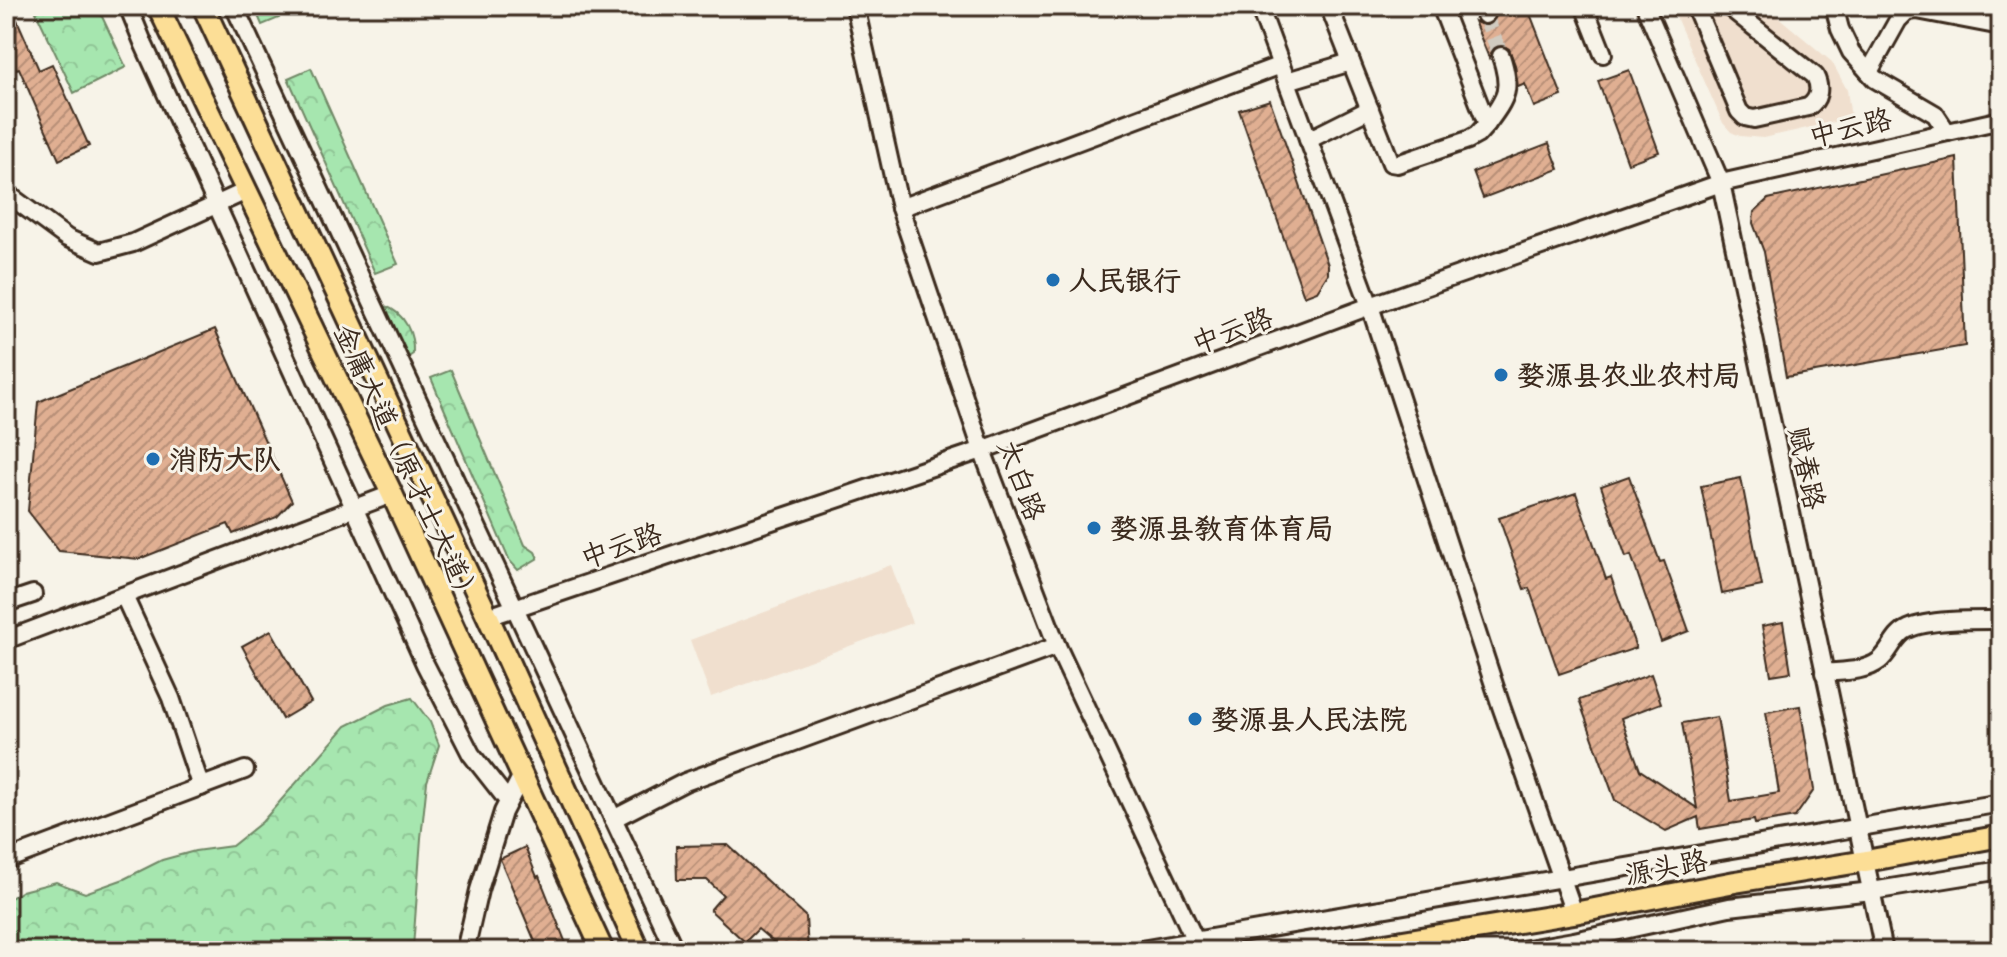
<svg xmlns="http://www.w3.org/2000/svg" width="2007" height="957" viewBox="0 0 2007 957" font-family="Caveat,'LXGW WenKai TC',sans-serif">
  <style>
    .built { fill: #f0dfce }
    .forest { fill: url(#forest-crowns); stroke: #708866; stroke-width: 2 }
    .building { fill: url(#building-hatch); stroke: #3b2a1e; stroke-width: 2 }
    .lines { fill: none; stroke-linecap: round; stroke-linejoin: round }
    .minor-tunnel { stroke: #d1cbc0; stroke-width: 16; stroke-dasharray: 16 8; stroke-linecap: butt }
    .minor-casing { stroke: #3b2a1e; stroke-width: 22 }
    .major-casing { stroke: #3b2a1e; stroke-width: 26 }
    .minor { stroke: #f7f3e8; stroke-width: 16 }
    .major { stroke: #fcde96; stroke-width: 20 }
    .poi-dot { fill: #1f6fb2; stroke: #f7f3e8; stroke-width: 3 }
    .labels { text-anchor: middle; stroke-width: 6; stroke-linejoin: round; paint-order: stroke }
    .street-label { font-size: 28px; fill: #3b2a1e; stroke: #f7f3e8 }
    .poi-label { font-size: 28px; font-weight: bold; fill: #3b2a1e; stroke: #f7f3e8; text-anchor: start }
  </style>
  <defs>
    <pattern id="forest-crowns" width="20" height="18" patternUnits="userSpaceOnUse" patternTransform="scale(2)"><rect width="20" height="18" fill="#a6e6af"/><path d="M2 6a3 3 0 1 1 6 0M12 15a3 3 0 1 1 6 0" fill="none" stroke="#90c596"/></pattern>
    <pattern id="building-hatch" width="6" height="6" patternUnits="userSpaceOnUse" patternTransform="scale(2)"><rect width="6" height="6" fill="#e0af92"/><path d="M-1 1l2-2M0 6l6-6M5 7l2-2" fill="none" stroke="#b78f77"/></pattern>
  </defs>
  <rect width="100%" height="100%" fill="#f7f3e8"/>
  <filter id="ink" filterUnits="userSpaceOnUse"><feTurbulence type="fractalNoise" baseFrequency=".0125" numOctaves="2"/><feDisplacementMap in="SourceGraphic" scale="16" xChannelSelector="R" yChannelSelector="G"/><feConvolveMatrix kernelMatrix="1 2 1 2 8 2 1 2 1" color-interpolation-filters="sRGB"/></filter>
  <g filter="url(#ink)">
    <!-- built -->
    <g class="built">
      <path d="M1671,6h94l67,56 15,28 4,28 -88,20 -23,-2 -9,-4 -8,-9z"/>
      <path d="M891,565l21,58 -201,74 -21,-57z"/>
    </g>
    <!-- forest -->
    <g class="forest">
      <path d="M50,6h47l29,61 -52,26 -38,-81z"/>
      <path d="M254,6h21l4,12 -17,7z"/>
      <path d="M311,68l87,196 -23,9 -87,-195z"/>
      <path d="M385,306c20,7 29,28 28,48l-9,6 -25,-51z"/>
      <path d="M451,370l74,175 10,7 3,6 -20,12 -9,-10 -78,-182z"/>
      <path d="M412,698l18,24 9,23 -12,37 -6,56 -8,110 -2,3h-405v-50l16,-10 34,-9 29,11 39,-14 38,-19 33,-9 37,-5 30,-24 84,-96 42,-21z"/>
    </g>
    <!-- building -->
    <g class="building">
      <path d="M6,6h5l28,64 13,-6 37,82 -30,14 -40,-92 -13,5z"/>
      <path d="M1494,6h33l35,90 -28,11 -9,-23 -7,3 -3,-22 -6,-16 -5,-3h-7l-4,3 -4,9 -15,-37 10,5 9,-3 3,-7z"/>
      <path d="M1629,70l30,82 -31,11 -30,-82z"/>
      <path d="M1270,100l58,165v9l-11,17 -13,5 -65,-186z"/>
      <path d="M1549,143l10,26 -76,29 -10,-26z"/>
      <path d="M1957,158l8,188 -179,31 -22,-125 -11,-29 1,-11 14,-13z"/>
      <path d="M215,329l77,172 -15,16 -44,17 -5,-10 -89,35 -80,-8 -31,-40 10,-109z"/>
      <path d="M1629,476l31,86 4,-1 25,70 -28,11 -30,-87 -5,2 -25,-71z"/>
      <path d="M1741,478l21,108 -40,8 -21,-108z"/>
      <path d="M1576,493l30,86 5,-2 25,71 -77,26 -30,-86 -5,1 -25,-71z"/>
      <path d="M1783,622l8,50 -20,3 -9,-49z"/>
      <path d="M271,630l40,72 -29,17 -40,-73z"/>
      <path d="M1651,674l10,29 -40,15 19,52 57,38 -15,-85 35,-6 14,84 48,-8 -13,-81 34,-6 14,84 -19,27 -40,7 -1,-4 -54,9 -2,-12 -32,14 -51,-31 -36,-100z"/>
      <path d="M728,845l78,72 2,34h-30v-5l-20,-17 -13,13 -35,-32 13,-15 -16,-15h-30l-1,-34z"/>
      <path d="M525,847l12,30 2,-1 30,75h-30l-39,-92z"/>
    </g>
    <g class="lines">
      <!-- minor-tunnel -->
      <path class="minor-tunnel" d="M1485,15l16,41"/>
      <!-- minor casing -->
      <g class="minor-casing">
        <g id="minor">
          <path d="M128,6l16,39 281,619 46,90 37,47"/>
          <path d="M234,6l441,945"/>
          <path d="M855,6l45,202 82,242 75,196 143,305"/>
          <path d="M1259,6l111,300 131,400 73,207"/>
          <path d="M1329,6l62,157 6,1 71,-24 9,-5 10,-11 -46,-118"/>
          <path d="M1482,6l3,9"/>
          <path d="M1584,6l19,48"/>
          <path d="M1645,6l76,177 163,768"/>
          <path d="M1695,6l44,105 6,6 9,2 54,-12c11,-7 13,-19 7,-31l-87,-70"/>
          <path d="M1834,6l6,23 11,23 24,27 60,35 12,18"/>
          <path d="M1869,72l29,-52 9,-9 10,-1 84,16"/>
          <path d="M1287,81l64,-19"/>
          <path d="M1487,124c20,-27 25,-35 14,-68"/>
          <path d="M1308,140l62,-31"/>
          <path d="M6,193l61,45 32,14 34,-9 113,-52"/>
          <path d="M900,208l381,-143"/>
          <path d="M124,596l47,102 30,89"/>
          <path d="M6,603l27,-9"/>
          <path d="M488,617l494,-167 388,-144 351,-123 280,-63"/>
          <path d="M6,640l386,-146"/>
          <path d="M1824,673c17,-2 41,-1 55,-12 11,-8 15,-26 29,-32 21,-10 69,-9 93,-9"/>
          <path d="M613,819l72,-37 372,-136"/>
          <path d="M6,860l239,-90"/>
          <path d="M465,951l14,-61 24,-78 19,-37"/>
          <path d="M1135,951l866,-148"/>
          <path d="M1516,951l58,-10 155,-34 143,-16 129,-21"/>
        </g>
      </g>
      <!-- major casing -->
      <g class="major-casing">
        <g id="major">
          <path d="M158,6l234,488 211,457"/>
          <path d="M203,6l285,611 151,334"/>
          <path d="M1342,951l232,-38 161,-31 131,-21 135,-25"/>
        </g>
      </g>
      <!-- minor -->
      <use href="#minor" class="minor"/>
      <!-- major -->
      <use href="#major" class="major"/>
    </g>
  </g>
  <!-- markers -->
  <g class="poi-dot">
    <circle cx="1053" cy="280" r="8"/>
    <circle cx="1501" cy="375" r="8"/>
    <circle cx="153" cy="459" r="8"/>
    <circle cx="1094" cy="528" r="8"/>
    <circle cx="1195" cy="719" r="8"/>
  </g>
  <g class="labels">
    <!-- street labels -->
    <g class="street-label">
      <text transform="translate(1850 127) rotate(-13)" y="10">中云路</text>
      <text transform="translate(1232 330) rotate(-20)" y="10">中云路</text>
      <text transform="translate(408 465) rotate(65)" y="10">金庸大道（原才士大道）</text>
      <text transform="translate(1807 468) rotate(78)" y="10">赋春路</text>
      <text transform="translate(1022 480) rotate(69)" y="10">太白路</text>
      <text transform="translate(621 545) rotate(-19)" y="10">中云路</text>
      <text transform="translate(1666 867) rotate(-11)" y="10">源头路</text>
    </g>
    <!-- poi labels -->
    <g class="poi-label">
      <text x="1069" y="290">人民银行</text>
      <text x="1517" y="385">婺源县农业农村局</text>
      <text x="169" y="469">消防大队</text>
      <text x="1110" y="538">婺源县教育体育局</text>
      <text x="1211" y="729">婺源县人民法院</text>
    </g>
  </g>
  <!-- margin -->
  <rect width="2007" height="957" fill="none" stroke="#f7f3e8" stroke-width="32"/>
  <rect x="16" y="16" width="1975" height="925" fill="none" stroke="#3b2a1e" stroke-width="3" filter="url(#ink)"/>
</svg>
